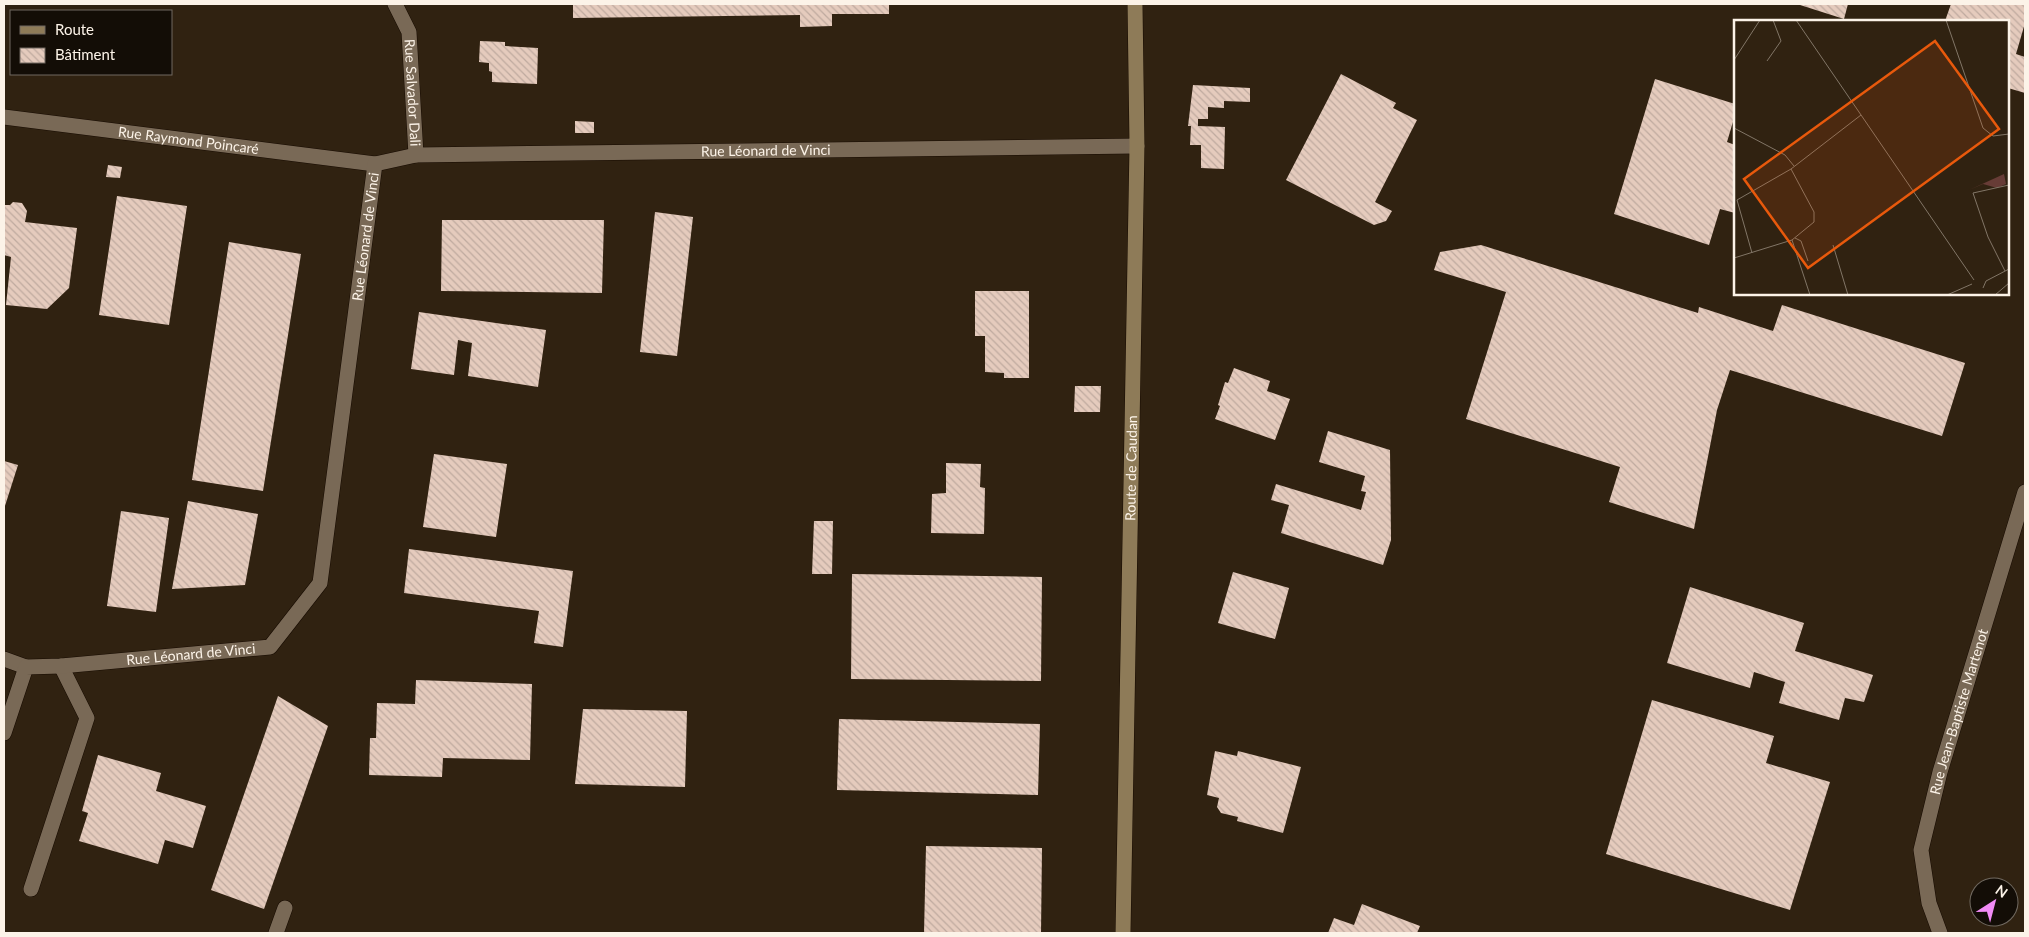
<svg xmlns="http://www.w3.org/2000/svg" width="2029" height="937" viewBox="0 0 2029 937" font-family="Lato,sans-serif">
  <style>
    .building { fill: url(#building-back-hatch) }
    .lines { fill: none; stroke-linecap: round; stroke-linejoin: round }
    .lane-casing { stroke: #170b00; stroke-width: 16 }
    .street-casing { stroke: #170b00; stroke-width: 16 }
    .secondary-casing { stroke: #170b00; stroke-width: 16 }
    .lane { stroke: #796956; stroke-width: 15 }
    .street { stroke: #796956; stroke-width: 15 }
    .secondary { stroke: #8e7b58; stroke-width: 15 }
    .labels { text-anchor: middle; stroke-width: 5; stroke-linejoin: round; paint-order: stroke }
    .street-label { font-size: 14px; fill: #fcf3e8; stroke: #130d06 }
    .inset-road { fill: none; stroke: #827667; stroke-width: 1 }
    .view { fill: #e8590c; fill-opacity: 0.15; stroke: #e8590c; stroke-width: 2.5 }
    .inset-edge { fill: none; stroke: #fcf3e8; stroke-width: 2.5 }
  </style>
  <defs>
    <pattern id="building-back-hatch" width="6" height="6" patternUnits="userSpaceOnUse" patternTransform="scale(1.25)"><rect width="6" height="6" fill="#e5cbbd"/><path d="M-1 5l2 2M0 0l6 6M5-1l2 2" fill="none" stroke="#bfaa9f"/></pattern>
  </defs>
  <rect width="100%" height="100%" fill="#302211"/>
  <!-- building -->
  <g class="building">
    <path d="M573,4h316v10h-57v12l-32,1v-12l-227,3z"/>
    <path d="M1797,4h51l-4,15z"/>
    <path d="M1951,4h74v19l-9,31 9,3v36l-17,-5v-67h-63z"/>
    <path d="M480,41l25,1v4l33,2 -1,36 -45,-2v-10l-3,-1v-8l-10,-1z"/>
    <path d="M1341,74l55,29 -3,5 24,12 -42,82 17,9 -6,10 -12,4 -88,-45z"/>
    <path d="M1655,79l80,25v11l-8,27 8,3v68l-15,-4 -11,36 -95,-31z"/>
    <path d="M1193,85l57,3v14l-26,-1v7l-16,-1v12h-10v7l27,1 -1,42 -23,-1v-23h-11l1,-19h-3z"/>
    <path d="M575,121l19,1v11h-19z"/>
    <path d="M108,165l14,2 -2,11 -14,-1z"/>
    <path d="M117,196l70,10 -18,119 -70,-10z"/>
    <path d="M13,202l9,1 5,8 -2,11 52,6 -8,60 -22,21 -41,-4 5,-48 -7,-2v-50h6z"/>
    <path d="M655,212l38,5 -16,139 -37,-4z"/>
    <path d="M442,220h162l-2,73 -161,-2z"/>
    <path d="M229,242l72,12 -38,237 -71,-11z"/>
    <path d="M1481,245l217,68 1,-6 74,24 9,-26 183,58 -23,73 -212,-66 -13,40 -23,119 -85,-27 11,-35 -154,-48 40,-127 -72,-22 6,-18z"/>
    <path d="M975,291h54v87h-25v-5l-19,-1v-36h-10z"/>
    <path d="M419,312l127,18 -8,57 -70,-11 4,-33 -14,-3 -4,35 -43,-6z"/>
    <path d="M1234,368l36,13 -3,10 23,8 -15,41 -60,-21 5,-13 -2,-1 7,-23 3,1z"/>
    <path d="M1075,386h26l-1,26h-26z"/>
    <path d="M1328,431l62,19 1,90 -8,25 -102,-32 8,-28 -18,-5 5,-16 85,26 5,-18 -5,-1 4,-15 -46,-14z"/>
    <path d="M434,454l73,10 -11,73 -73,-10z"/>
    <path d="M4,461l14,4 -14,44z"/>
    <path d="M946,463l35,1 -1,23 5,1 -1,46 -53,-1 1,-39 14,-1z"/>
    <path d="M188,501l70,13 -13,71 -73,4z"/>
    <path d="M121,511l48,7 -13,94 -49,-6z"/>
    <path d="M814,521h19l-1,53h-20z"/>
    <path d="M409,549l164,22 -10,76 -29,-4 5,-32 -135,-18z"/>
    <path d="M1233,572l56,16 -14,51 -57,-16z"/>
    <path d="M852,574l190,3 -1,104 -190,-2z"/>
    <path d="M1690,587l114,36 -9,28 78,24 -9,27 -19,-4 -6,22 -60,-17 6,-21 -31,-10 -4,16 -83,-25z"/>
    <path d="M416,680l116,4 -2,76 -87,-2 -1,19 -73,-2 1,-37h6l1,-35 38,1z"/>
    <path d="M278,696l50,30 -64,183 -53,-19z"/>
    <path d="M1652,700l122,36 -8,27 64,19 -40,128 -184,-56z"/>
    <path d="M583,709l104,2 -2,76 -110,-3z"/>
    <path d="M839,719l201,5 -2,71 -201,-5z"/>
    <path d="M1215,751l22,5 1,-5 63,16 -18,66 -46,-12 1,-4 -17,-4 -4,-6 2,-9 -12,-3z"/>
    <path d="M98,755l63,18 -5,18 50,15 -13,42 -28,-8 -7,24 -79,-23 9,-28 -6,-2z"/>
    <path d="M926,846l116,2 -1,85h-117z"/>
    <path d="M1362,904l58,22 -3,7h-89l6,-15 20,7z"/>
  </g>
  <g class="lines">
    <!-- lane casing -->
    <g class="lane-casing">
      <path id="lane" d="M31,889l56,-171 -26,-52"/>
    </g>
    <!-- street casing -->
    <g class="street-casing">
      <g id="street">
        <path id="s1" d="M395,4l14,28 7,123"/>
        <path id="s2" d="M4,117l371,47"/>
        <path d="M4,659l22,8"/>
        <path id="s3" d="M4,733l22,-66 35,-1 209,-19 50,-64 55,-419 41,-9 721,-9"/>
        <path d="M276,933l9,-25"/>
        <path id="s4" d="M1940,933l-11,-30 -8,-53 19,-78 85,-280"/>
      </g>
    </g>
    <!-- secondary casing -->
    <g class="secondary-casing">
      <g id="secondary">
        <path id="s5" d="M1123,933l14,-787 -2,-142"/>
      </g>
    </g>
    <!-- lane -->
    <use href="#lane" class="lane"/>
    <!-- street -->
    <use href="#street" class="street"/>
    <!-- secondary -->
    <use href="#secondary" class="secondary"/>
  </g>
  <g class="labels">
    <!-- street labels -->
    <g class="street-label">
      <text dy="5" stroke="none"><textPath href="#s1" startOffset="92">Rue Salvador Dali</textPath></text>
      <text dy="5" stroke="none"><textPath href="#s2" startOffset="186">Rue Raymond Poincaré</textPath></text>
      <text dy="5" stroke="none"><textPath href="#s3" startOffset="1210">Rue Léonard de Vinci</textPath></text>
      <text dy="5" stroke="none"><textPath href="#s3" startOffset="745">Rue Léonard de Vinci</textPath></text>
      <text dy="5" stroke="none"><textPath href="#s5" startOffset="465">Route de Caudan</textPath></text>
      <text dy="5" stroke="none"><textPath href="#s3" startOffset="235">Rue Léonard de Vinci</textPath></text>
      <text dy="5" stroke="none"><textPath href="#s4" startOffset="229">Rue Jean-Baptiste Martenot</textPath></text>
    </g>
  </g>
  <!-- overview -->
  <g transform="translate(1734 20)">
    <rect width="275" height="275" fill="#302211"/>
    <path d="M270,154l2,10 -9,4 -14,-4 -14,6z" fill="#673c36"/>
    <path class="inset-road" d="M62,0l178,260M212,0l37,108 10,8 16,-2M0,40l26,-40M33,41l14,-20 -8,-21M0,108l51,27 9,11M61,218l6,3 7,20M99,225l15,50M18,233l-15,-53 54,-31M0,238l58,-18M271,251l-17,-34 -15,-44 36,-8M249,268l3,-7 23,-12M76,275l-18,-55 22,-18v-10l-23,-43 70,-54M213,275l25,-11M261,275l14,-12"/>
    <path class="view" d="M201,21l64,88 -191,139 -64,-89z"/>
    <rect width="275" height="275" class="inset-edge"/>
  </g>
  <!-- border -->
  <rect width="2029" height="937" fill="none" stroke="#fcf3e8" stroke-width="10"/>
  <!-- legend -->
  <rect x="10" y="10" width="162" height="65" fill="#130d06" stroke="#706960"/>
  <rect x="20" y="26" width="25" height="8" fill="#8e7b58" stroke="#706960"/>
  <text x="55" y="35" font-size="15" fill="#fcf3e8">Route</text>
  <rect x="20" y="48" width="25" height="15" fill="url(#building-back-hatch)" stroke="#706960"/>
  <text x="55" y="60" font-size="15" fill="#fcf3e8">Bâtiment</text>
  <!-- north arrow -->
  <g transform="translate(1994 902) rotate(36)"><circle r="24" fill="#130d06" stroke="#706960"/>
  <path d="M0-4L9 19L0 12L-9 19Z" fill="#f18bf5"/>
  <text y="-8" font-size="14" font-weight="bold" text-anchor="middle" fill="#fcf3e8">N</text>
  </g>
</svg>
